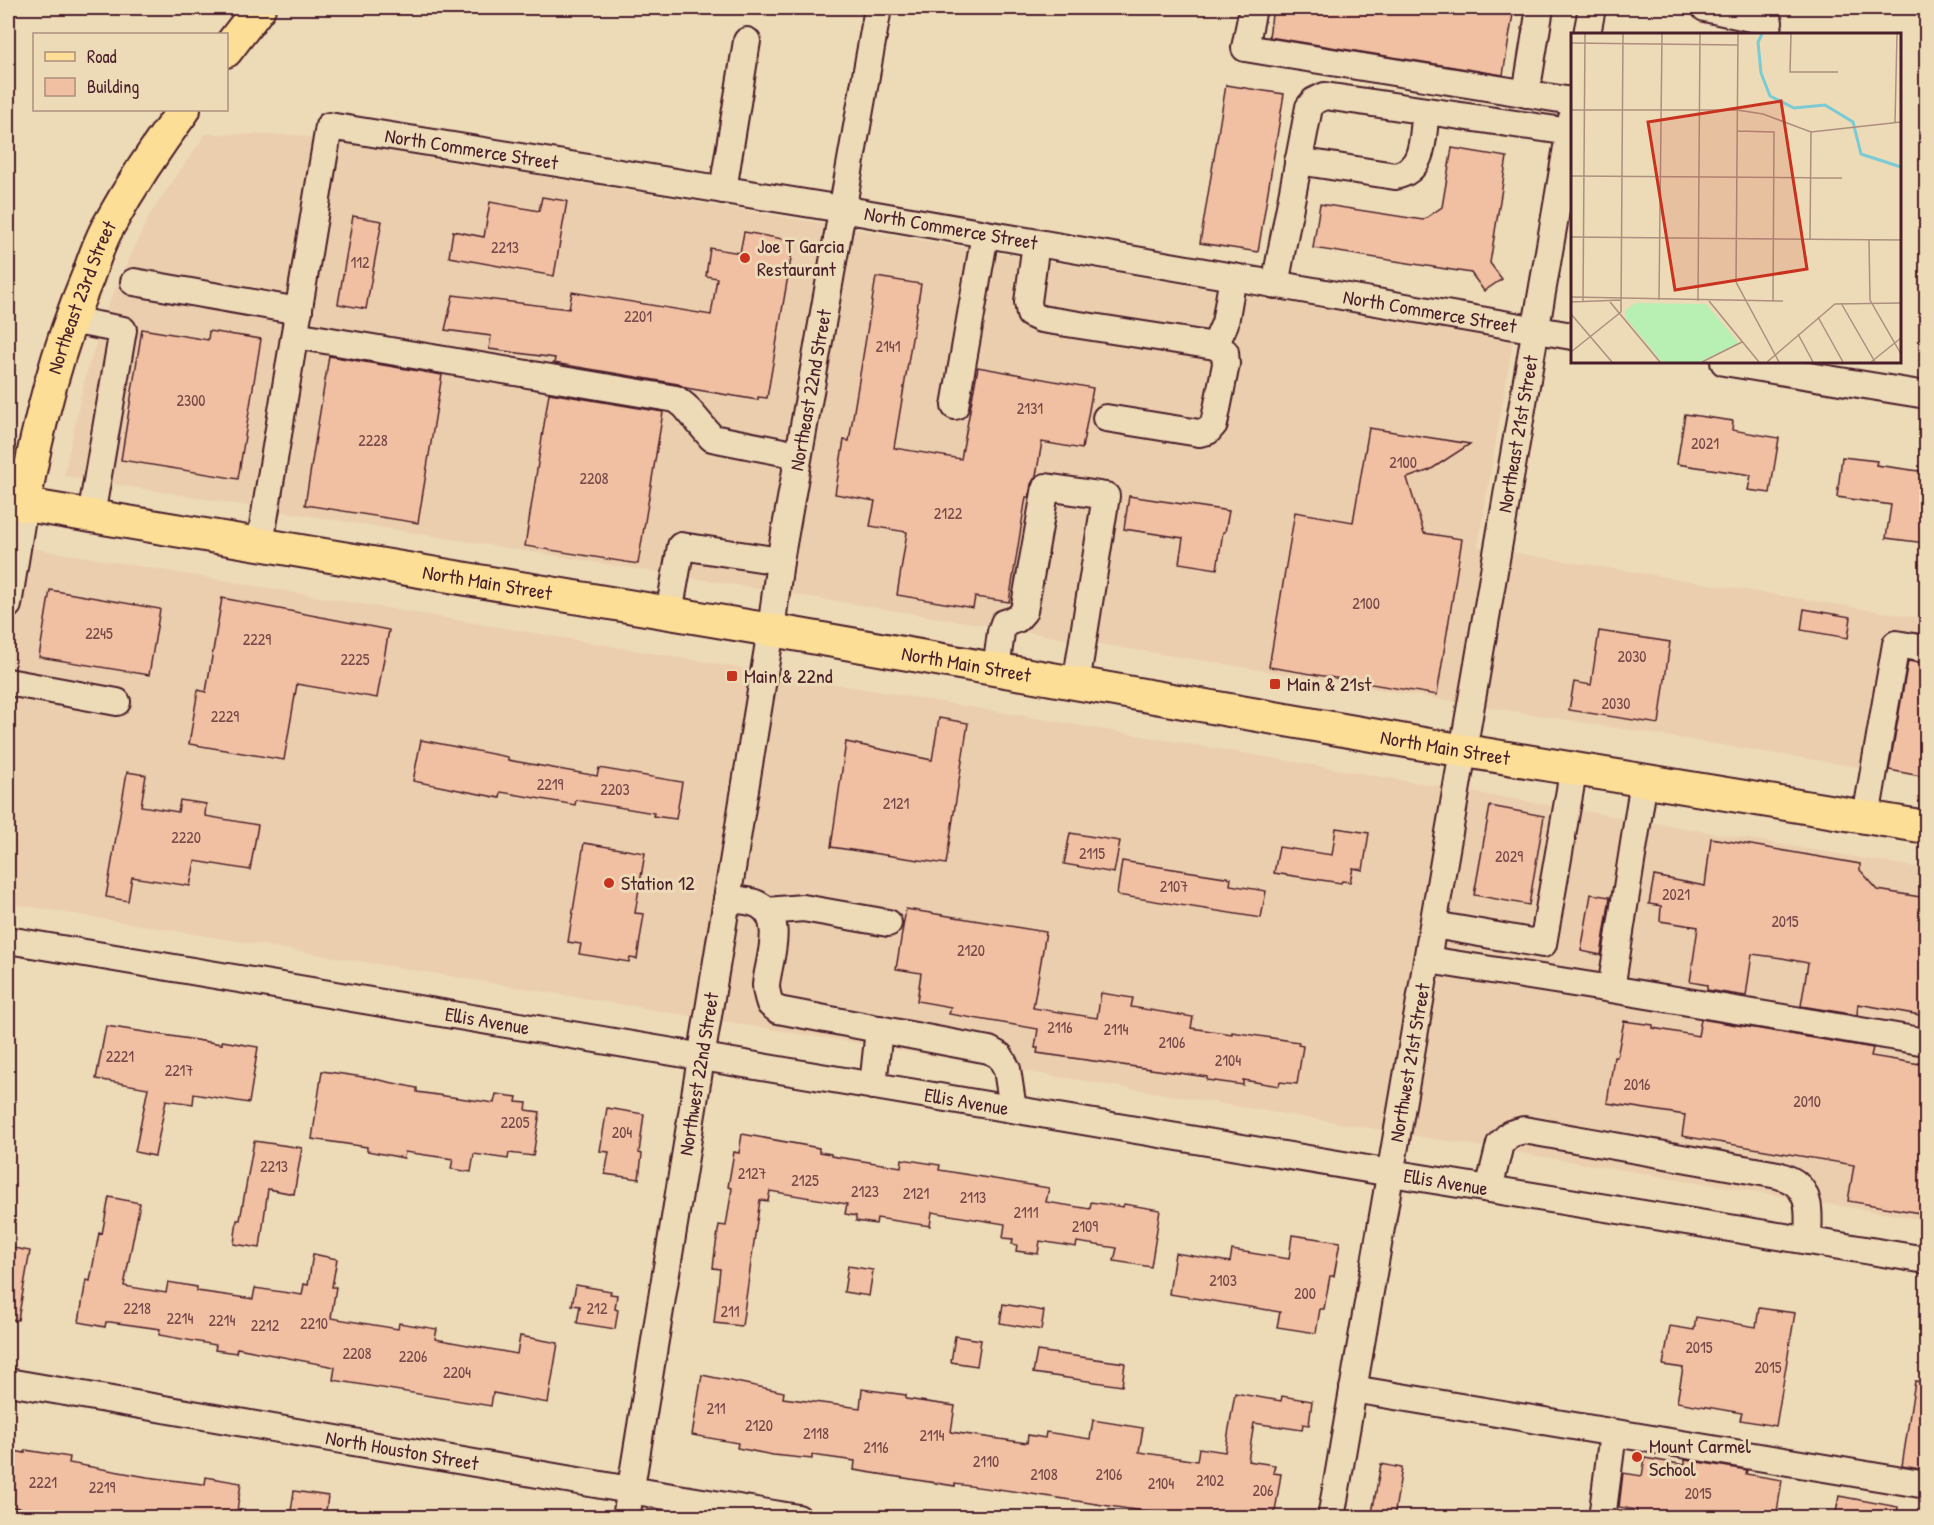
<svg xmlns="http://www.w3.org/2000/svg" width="1934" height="1525" viewBox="0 0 1934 1525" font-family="'Patrick Hand',sans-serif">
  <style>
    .built { fill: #ebcead }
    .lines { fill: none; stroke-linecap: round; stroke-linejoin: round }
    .stream { stroke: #678691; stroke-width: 8 }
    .building { fill: #f1bfa1; stroke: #4a1f2b; stroke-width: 1.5 }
    .minor-casing { stroke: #4a1f2b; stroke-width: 30 }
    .major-casing { stroke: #4a1f2b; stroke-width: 36 }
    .minor { stroke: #eddab7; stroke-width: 26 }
    .major { stroke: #fcde96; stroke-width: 32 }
    .poi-dot { fill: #c8321e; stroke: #eddab7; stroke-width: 2 }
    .labels { text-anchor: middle; stroke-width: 6; stroke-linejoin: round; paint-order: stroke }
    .number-label { font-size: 16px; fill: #744748 }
    .street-label { font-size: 20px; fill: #4a1f2b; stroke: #eddab7 }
    .poi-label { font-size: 20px; fill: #4a1f2b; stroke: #eddab7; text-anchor: start }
    .inset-river { fill: none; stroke: #7bcbd5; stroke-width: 3 }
    .inset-road { fill: none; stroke: #ac8f7f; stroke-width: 1.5 }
    .view { fill: #c8321e; fill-opacity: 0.15; stroke: #c8321e; stroke-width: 3 }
    .inset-edge { fill: none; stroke: #4a1f2b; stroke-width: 3 }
  </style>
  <rect width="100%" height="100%" fill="#eddab7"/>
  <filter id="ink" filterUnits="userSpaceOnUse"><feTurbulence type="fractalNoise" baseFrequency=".0167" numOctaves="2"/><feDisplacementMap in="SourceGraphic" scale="12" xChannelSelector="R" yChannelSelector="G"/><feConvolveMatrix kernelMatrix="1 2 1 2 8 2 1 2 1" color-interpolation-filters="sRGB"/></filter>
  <g filter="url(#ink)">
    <!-- built -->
    <g class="built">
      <path d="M206,134l90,1 1217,205 -35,207 448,72v159l-1862,-302 20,-94 24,-77 42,-91z"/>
      <path d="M8,544l1918,325v351l-1918,-317z"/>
    </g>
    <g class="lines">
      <!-- stream -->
      <path class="stream" d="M8,10l1,-2"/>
    </g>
    <!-- building -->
    <g class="building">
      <path d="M1273,8h241l-11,67 -234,-38z"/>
      <path d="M1226,85l58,9 -26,158 -58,-9z"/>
      <path d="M1452,148l55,9 -17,106 12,16 -18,12 -13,-18 -158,-25 7,-44 103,16 19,-13z"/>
      <path d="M542,197l25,4 -13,75 -105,-19 4,-26 31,6 6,-35 49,9z"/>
      <path d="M353,216l29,5 -16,88 -28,-5z"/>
      <path d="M744,232l50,9 -27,157 -9,-1v3l-72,-12 -8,-4 -124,-21 1,-5 -66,-9 2,-13 -46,-6 8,-35 116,14 3,-17 139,23 6,-37 -11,-2 4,-28 30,5z"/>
      <path d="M876,277l45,7 -27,164 67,11 17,-92 115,21 -11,61 -40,-7 -6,34 -5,8 -2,13h-3l-17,105 -34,-5 -2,11 -76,-13 10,-63 -37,-6 5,-25 -40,-7 9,-54 5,1z"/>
      <path d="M142,329l66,11 1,-9 52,8 -23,140 -117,-19z"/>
      <path d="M329,356l113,19 -24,148 -113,-18z"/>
      <path d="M549,393l114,19 -25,152 -113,-18z"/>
      <path d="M1685,414l48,7 -1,9 47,8 -9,55 -22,-3 3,-15 -74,-11z"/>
      <path d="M1369,428l101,16 -40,26 -23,8 17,55 38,6 -25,156 -168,-28 26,-155 58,10z"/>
      <path d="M1842,457l35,4 -1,4 50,7 -1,71 -39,-5 5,-33 -54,-8z"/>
      <path d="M1129,496l100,15 -4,21h-2l-6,37 -38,-6 4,-25 -59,-9z"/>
      <path d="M50,590l110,19 -11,66 -110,-18z"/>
      <path d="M222,598l167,32 -12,68 -80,-14 -13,76 -95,-16 9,-54 8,2z"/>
      <path d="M1804,609l47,8 -3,21 -47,-8z"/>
      <path d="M1599,631l71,11 -11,82 -90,-14 5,-28 17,3z"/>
      <path d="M1908,661l18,3v113l-37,-7z"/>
      <path d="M939,718l29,5 -22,141 -115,-17 15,-105 86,18z"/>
      <path d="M421,740l87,17v3l89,16 2,-8 83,14 -6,37 -23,-3 1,-3 -78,-13 -1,5 -74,-13 -1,6 -87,-17z"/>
      <path d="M127,772l19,3 -5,31 37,6 2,-12 26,4 -1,12 53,9 -8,45 -55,-9 -5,25 -58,-9 -4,24 -22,-4z"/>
      <path d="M1490,806l54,10 -15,89 -55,-10z"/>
      <path d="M1336,828l33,5 -6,37 -10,-2 -3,14 -8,-1 -1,2 -67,-10 5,-26 53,8z"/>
      <path d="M1070,833l50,8 -6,32 -50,-9z"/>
      <path d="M1711,838l149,26v6l18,20 48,8v118l-68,-12 -1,11 -56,-9 7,-43 -26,-5 -30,-4 -6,42 -39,-6v-5l-17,-3 8,-55 -38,-6 1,-15 -12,-2 5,-28 51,10z"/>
      <path d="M584,843l61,10 -10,60 9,1 -7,45 -7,-1 -1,4 -50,-8 2,-10 -13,-2z"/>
      <path d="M1122,861l109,17 -1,7 36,6 -5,27 -144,-23z"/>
      <path d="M1591,894l19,3 -9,58 -20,-4z"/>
      <path d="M906,909l140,23 -13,76 64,10 4,-25 32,5 -2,9 62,10 -2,11 41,6v-2l67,10 -1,3 5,1 -6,38 -17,-2 -1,4 -36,-6v5l-36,-5v-3l-170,-24 1,-5h-3l3,-19 -89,-15 2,-7 -34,-6 4,-28 -25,-4z"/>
      <path d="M1701,1019l172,29 -2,8 55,9v149l-78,-13 6,-36 -172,-29 3,-21 -78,-12 7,-46h3l7,-36 29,4v3l45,8z"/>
      <path d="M106,1026l116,18v-3l36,6 -9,56 -55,-9 -1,10 -27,-4 -11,56 -20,-4 13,-64 -52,-9z"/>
      <path d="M322,1071l48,7 47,10v4l77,11 2,-9 21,3 -1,5 11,1 -1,7 14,2 -7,44 -24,-3 -1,6 -34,-5 -3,18 -20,-3 2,-10 -48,-7 -1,6 -37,-7v-4l-55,-8z"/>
      <path d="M607,1108l37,6 -5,39 3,1 -3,25 -34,-5 4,-22 -9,-1z"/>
      <path d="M742,1134l77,14v4l12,2v2l70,11 1,-8 38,6 -1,5 110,18 -3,14 44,7 1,-7 32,5 1,-3 36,6 -9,57 -37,-6 3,-13 -40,-6 -1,5 -36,-6 -2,13 -22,-3 1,-6 -5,-1 1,-5 -10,-1 2,-14 -73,-12 -2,14 -53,-8 -1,6 -20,-3v-5l-11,-2 2,-10 -77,-13 -2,10 -8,-1 -18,126 -28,-3 6,-54 -7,-1 2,-17 4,-26 7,1 6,-38 -4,-1 6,-35 5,1z"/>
      <path d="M254,1141l48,7 -8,46 -26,-5 -8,59 -26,-4 3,-24h3z"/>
      <path d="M109,1197l31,6 -16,83 42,7 2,-11 29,5v4l56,8 2,-11 47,7 2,-11 4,1 5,-31 24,5 -5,28h4l-5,31 67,11 1,-6 38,6 -2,10 82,15 3,-18 38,7 -10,60 -55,-10 -2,13 -158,-26 2,-13 -98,-19 -1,5 -21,-3 1,-5 -57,-10 1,-6 -50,-7h-4l-1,5 -26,-5 7,-42 4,1 9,-48 3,1z"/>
      <path d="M1292,1235l48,7 -6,34h-4l-6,33h-4l-4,24 -39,-6 3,-15 -111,-18 6,-41 55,9 2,-12 57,9z"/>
      <path d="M8,1247l22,4 -12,69 -10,-1z"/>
      <path d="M848,1266l25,4 -4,26 -25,-4z"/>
      <path d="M576,1285l35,6 -1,3 7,1 -2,14 3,1 -3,19 -38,-6 3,-17 -8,-1z"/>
      <path d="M1003,1304l41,7 -3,19 -41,-7z"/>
      <path d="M1759,1308l36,5 -19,113 -36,-6 2,-7 -65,-11 6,-34 -20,-3 7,-39 24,4 2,-13 60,10z"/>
      <path d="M955,1336l26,4 -4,26 -26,-4z"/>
      <path d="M1037,1351l88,12 -3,23 -89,-13z"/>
      <path d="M702,1375l82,17 -1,6 77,10 2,-19 44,6v4l49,7 -4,26 76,11 1,-8 17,3 1,-6 44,7 3,-19 50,8 -4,24 58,9 2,-13 26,4 10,-59 46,8 1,-5 30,5 -3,24 -6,-1 -1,6 -48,-7 -6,38 27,4 -2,8 8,1 -7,44h-87l-188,-29v1l-44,-6v2l-101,-16 1,-9 -43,-6v4l-39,-4 -36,-7 1,-5 -46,-8z"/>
      <path d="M1915,1381l11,1v88l-24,-4z"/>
      <path d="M8,1450l17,3v-3l45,7 -1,6 78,14 56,7h2l1,-7 35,6 -5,35h-155l-73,-12z"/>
      <path d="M1645,1458l40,7v-5l62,10 -1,4 36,6 -6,38h-141l2,-8 -18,-3 4,-34 19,3z"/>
      <path d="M1381,1464l21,4 -8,49 -22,-4z"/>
      <path d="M294,1491l34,5 -3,22h-35z"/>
      <path d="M1839,1496l59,11 -1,11h-62z"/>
    </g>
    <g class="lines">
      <!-- minor casing -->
      <g class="minor-casing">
        <g id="minor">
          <path d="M1253,8l-8,40 327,53"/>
          <path d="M1705,8l64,14"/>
          <path d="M1587,34l5,-26"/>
          <path d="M1526,94l14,-86"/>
          <path d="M1298,161l97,15c31,-6 27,-40 31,-65"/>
          <path d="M723,190l24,-149"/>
          <path d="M1036,243l-8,59 2,12 11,5 174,27 10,6 1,12 -12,60 -6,7 -9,2 -93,-15"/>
          <path d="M134,282l165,29"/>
          <path d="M1275,285l34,-178 5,-6 11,-5 245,36"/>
          <path d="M70,320l53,10 -32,186"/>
          <path d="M295,335l381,64 9,7 27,32 86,17"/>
          <path d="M1215,346l10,-23 8,-46"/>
          <path d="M1724,362l202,33"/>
          <path d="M955,406l30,-172"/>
          <path id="s1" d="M260,544l69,-418 513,83 730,127"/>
          <path d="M8,605l16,-100"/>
          <path d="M669,613l12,-67 99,15"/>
          <path d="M996,670l5,-38 3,-9 13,-4 7,-8 22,-124 60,9 -30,188"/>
          <path d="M8,682l109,20"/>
          <path d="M1866,817l30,-173 30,5"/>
          <path d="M727,899c9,1 24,1 32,6 27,14 9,57 7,80 0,6 2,13 4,19l8,6 211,40 11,6 7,13 6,40"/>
          <path d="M767,911l36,-3 85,15"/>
          <path d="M1434,925l109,19 31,-177"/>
          <path id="s2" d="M8,940l1383,233 535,87"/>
          <path d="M1428,960l183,29 315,53"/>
          <path d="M1611,989l33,-209"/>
          <path d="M873,1086l6,-57"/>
          <path d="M1489,1189l11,-45 10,-10 14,-4 254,45c5,2 12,4 17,8 18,14 13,38 13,58"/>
          <path id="s3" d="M8,1382l622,108 168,28"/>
          <path d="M1353,1389l573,96"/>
          <path id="s4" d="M626,1518l145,-888 9,-69 98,-553"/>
          <path id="s5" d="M1331,1518l241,-1400"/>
          <path d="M1602,1518l11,-85"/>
        </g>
      </g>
      <!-- major casing -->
      <g class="major-casing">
        <g id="major">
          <path d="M226,51l33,-43"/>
          <path id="s6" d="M8,502l763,128 658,115 497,82"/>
          <path id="s7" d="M24,505c13,-79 33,-155 64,-229 6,-17 12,-36 21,-51 22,-40 48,-79 75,-115"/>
        </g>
      </g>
      <!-- minor -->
      <use href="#minor" class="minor"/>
      <!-- major -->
      <use href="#major" class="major"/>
    </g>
  </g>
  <!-- markers -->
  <g class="poi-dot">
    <circle cx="745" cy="258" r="6"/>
    <rect x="726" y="670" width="12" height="12" rx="3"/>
    <rect x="1269" y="678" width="12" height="12" rx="3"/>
    <circle cx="609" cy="883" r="6"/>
    <circle cx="1637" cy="1457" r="6"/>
  </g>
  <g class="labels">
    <!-- number labels -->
    <g class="number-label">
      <text x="505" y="253">2213</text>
      <text x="360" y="268">112</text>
      <text x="638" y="322">2201</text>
      <text x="888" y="352">2141</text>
      <text x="191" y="406">2300</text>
      <text x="1030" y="414">2131</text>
      <text x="373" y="446">2228</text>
      <text x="1705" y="449">2021</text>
      <text x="1403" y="468">2100</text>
      <text x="594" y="484">2208</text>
      <text x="948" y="519">2122</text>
      <text x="1366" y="609">2100</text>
      <text x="99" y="639">2245</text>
      <text x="257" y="645">2229</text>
      <text x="1632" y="662">2030</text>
      <text x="355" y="665">2225</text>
      <text x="1616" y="709">2030</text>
      <text x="225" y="722">2229</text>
      <text x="550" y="790">2219</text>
      <text x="615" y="795">2203</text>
      <text x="896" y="809">2121</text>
      <text x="186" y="843">2220</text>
      <text x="1092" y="859">2115</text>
      <text x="1509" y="862">2029</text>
      <text x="1174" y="892">2107</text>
      <text x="1676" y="900">2021</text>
      <text x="1785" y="927">2015</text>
      <text x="971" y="956">2120</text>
      <text x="1060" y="1033">2116</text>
      <text x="1116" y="1035">2114</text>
      <text x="1172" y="1048">2106</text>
      <text x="120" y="1062">2221</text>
      <text x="1228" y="1066">2104</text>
      <text x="179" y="1076">2217</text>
      <text x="1637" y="1090">2016</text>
      <text x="1807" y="1107">2010</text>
      <text x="515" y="1128">2205</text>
      <text x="622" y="1138">204</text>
      <text x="274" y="1172">2213</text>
      <text x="752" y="1179">2127</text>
      <text x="805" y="1186">2125</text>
      <text x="865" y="1197">2123</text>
      <text x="916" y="1199">2121</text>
      <text x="973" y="1203">2113</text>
      <text x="1026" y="1218">2111</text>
      <text x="1085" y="1232">2109</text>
      <text x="1223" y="1286">2103</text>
      <text x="1305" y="1299">200</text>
      <text x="137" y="1314">2218</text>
      <text x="597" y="1314">212</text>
      <text x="730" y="1317">211</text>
      <text x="180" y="1324">2214</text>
      <text x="222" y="1326">2214</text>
      <text x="314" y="1329">2210</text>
      <text x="265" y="1331">2212</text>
      <text x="1699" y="1353">2015</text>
      <text x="357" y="1359">2208</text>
      <text x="413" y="1362">2206</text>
      <text x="1768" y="1373">2015</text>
      <text x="457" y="1378">2204</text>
      <text x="716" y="1414">211</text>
      <text x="759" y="1431">2120</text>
      <text x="816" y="1439">2118</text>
      <text x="932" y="1441">2114</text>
      <text x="876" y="1453">2116</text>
      <text x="986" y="1467">2110</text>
      <text x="1044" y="1480">2108</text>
      <text x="1109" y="1480">2106</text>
      <text x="1210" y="1486">2102</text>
      <text x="43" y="1488">2221</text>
      <text x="1161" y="1489">2104</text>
      <text x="102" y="1493">2219</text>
      <text x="1263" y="1496">206</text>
      <text x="1698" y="1499">2015</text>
    </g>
    <!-- street labels -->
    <g class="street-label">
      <text dy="7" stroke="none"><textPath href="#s1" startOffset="568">North Commerce Street</textPath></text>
      <text dy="7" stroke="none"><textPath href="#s1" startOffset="1054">North Commerce Street</textPath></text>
      <text dy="7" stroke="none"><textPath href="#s7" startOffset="216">Northeast 23rd Street</textPath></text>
      <text dy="7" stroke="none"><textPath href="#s1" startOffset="1540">North Commerce Street</textPath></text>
      <text dy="7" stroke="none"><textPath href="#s4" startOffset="1143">Northeast 22nd Street</textPath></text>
      <text dy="7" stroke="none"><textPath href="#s5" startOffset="1100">Northeast 21st Street</textPath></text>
      <text dy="7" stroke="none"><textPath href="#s6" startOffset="486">North Main Street</textPath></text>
      <text dy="7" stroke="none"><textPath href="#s6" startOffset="972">North Main Street</textPath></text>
      <text dy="7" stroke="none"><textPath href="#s6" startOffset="1458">North Main Street</textPath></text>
      <text dy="7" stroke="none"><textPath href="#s2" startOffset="486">Ellis Avenue</textPath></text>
      <text dy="7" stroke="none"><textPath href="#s5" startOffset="462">Northwest 21st Street</textPath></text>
      <text dy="7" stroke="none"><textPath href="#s4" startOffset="450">Northwest 22nd Street</textPath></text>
      <text dy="7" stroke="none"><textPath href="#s2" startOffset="972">Ellis Avenue</textPath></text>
      <text dy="7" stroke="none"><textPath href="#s2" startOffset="1458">Ellis Avenue</textPath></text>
      <text dy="7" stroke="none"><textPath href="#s3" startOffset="400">North Houston Street</textPath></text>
    </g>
    <!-- poi labels -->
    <g class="poi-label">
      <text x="757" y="253">Joe T Garcia<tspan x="757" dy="23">Restaurant</tspan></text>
      <text x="744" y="683">Main &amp; 22nd</text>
      <text x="1287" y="691">Main &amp; 21st</text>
      <text x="621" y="890">Station 12</text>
      <text x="1649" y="1453">Mount Carmel<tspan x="1649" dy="23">School</tspan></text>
    </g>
  </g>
  <!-- overview -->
  <g transform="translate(1571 33)">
    <rect width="330" height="330" fill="#eddab7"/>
    <path d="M64,270l71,1 33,39 -40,19h-37l-37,-45v-6z" fill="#b8efb2"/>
    <path class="inset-river" d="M191,1l-4,8 3,31 9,23 24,12 31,-3 28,17 8,32 40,13"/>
    <path class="inset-road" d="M167,1l-2,248 43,80M220,1l-1,38h48M0,10l167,2M0,77h166M166,77l26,4 48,18 90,-10M324,89l2,-88M166,98l37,1 -1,169M0,143l271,2M0,204l330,3M239,207l1,-108M298,207l1,60 31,54M0,264l212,4M88,267l3,-266M127,268l2,-267M138,268l50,61M0,269l50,-2M12,269l2,-268M39,269l50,60M270,270l34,59M50,279l2,-278M0,281l41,48M247,284l25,45M227,301l15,28M0,319l50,-40M131,329l40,-20M196,329l68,-58 66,-1M300,329l30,-24"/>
    <path class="view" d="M210,68l26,168 -132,21 -27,-168z"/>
    <rect width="330" height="330" class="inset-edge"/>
  </g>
  <!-- margin -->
  <rect width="1934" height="1525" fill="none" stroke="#eddab7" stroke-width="30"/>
  <rect x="15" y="15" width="1904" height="1495" fill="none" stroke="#4a1f2b" stroke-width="2" filter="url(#ink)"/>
  <!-- legend -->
  <rect x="33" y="33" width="195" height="78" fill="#eddab7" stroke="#ac8f7f" stroke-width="1.5"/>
  <rect x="45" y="52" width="30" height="9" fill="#fcde96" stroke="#ac8f7f" stroke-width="1.5"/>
  <text x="87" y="63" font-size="18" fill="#4a1f2b">Road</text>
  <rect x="45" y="78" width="30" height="18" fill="#f1bfa1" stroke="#ac8f7f" stroke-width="1.5"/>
  <text x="87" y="93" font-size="18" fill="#4a1f2b">Building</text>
</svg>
